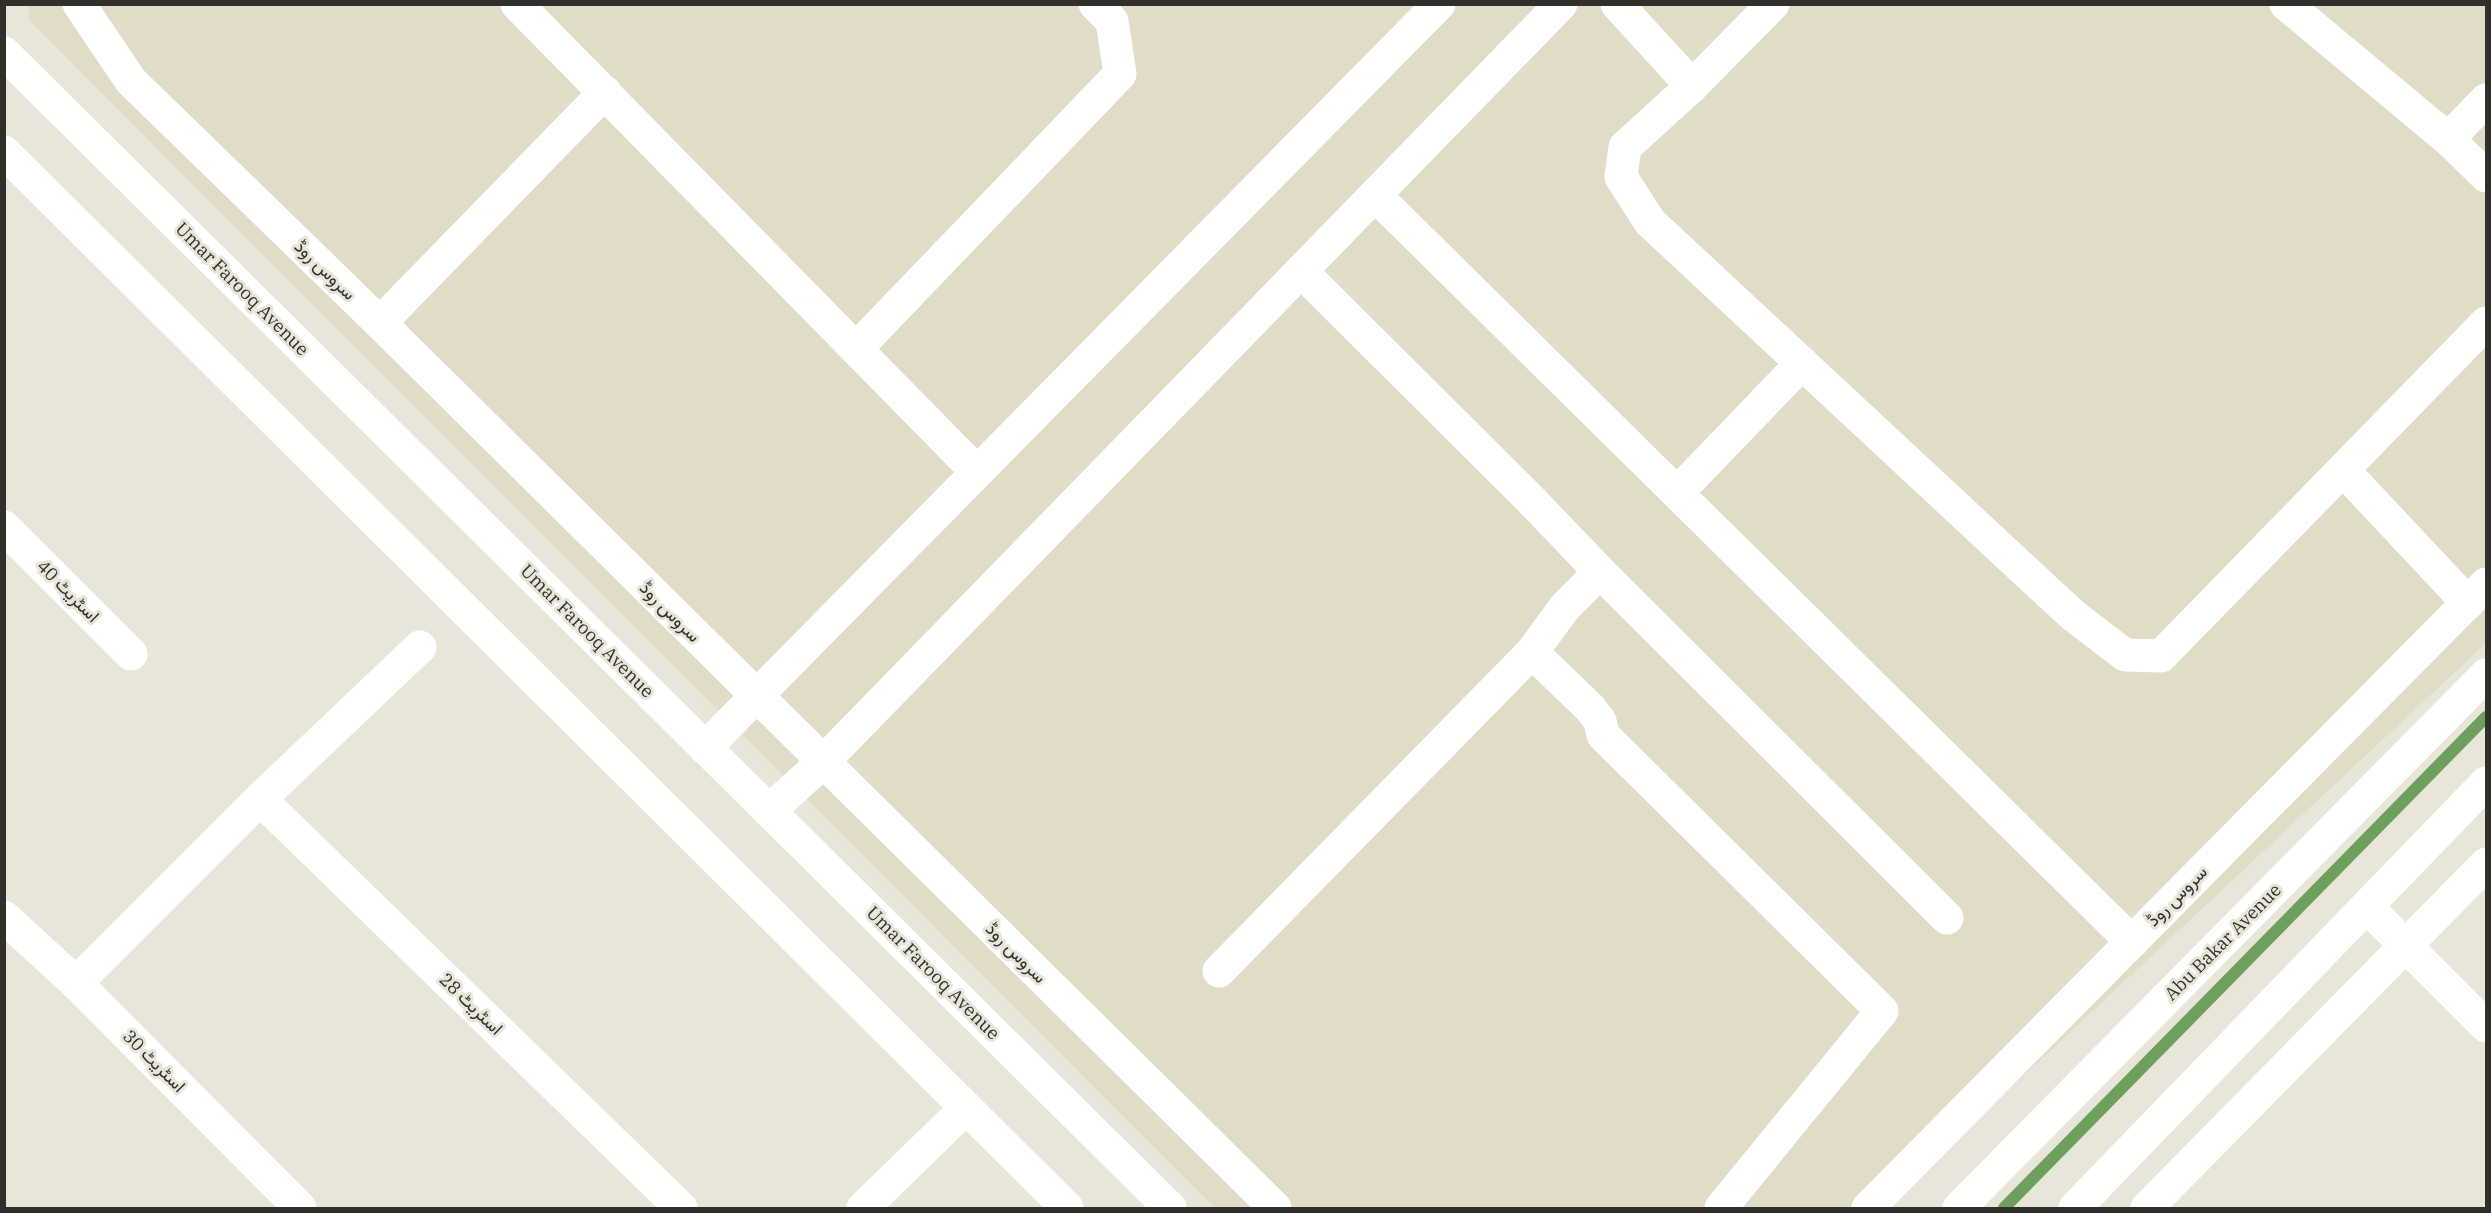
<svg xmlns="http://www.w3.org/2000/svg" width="2491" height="1213" viewBox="0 0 2491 1213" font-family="'IBM Plex Serif',Vazirmatn,serif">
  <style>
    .built { fill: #e0dcc8 }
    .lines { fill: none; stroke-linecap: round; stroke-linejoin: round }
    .stream { stroke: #6da05d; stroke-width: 12 }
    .minor { stroke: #fff; stroke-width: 33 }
    .major { stroke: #fff; stroke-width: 33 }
    .labels { text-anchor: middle; stroke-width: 6; stroke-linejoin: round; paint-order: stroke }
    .street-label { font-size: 18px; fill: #302f2a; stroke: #e8e5d9 }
  </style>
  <rect width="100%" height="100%" fill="#e8e5d9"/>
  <!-- built -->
  <path class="built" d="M28,5h2458v638l-604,565h-667l-1185,-1187z"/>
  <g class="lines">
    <!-- stream -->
    <path class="stream" d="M2004,1208l482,-491"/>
    <!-- minor -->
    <g class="minor">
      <path d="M79,4l52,77 249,242 895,885"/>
      <path d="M517,4l460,468"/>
      <path d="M1617,4l75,82"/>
      <path d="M1773,4l-81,82 -67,61 -4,30 29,45 401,373 23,21 51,39 36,1 325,-333"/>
      <path d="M2286,4l162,135 38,37"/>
      <path d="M2448,139l38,-39"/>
      <path d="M1375,195l757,747"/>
      <path d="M1301,271l230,229 69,72 -35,35 -33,45 58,56 10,13 3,14 279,276 -161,197"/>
      <path d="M380,323l225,-231"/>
      <path d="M856,349l264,-275 -8,-53 -17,-17"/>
      <path d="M2343,470l125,133"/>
      <path d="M1677,493l125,-130"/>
      <path d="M4,527l127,127"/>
      <path d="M1600,572l347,346"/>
      <path d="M705,748l734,-744"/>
      <path d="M260,799l421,409"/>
      <path d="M769,811l53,-48 739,-759"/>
      <path d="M2367,907l119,119"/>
      <path d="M4,917l72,66 224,225"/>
      <path d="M1219,971l313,-319"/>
      <path d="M76,983l184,-184 160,-152"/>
      <path d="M863,1208l103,-100"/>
      <path d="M1868,1208l618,-624"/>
      <path d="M2147,1208l339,-344"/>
    </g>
    <!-- major -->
    <g class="major">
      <path d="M4,53l1166,1155"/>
      <path d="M4,152l1063,1056"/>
      <path d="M1959,1208l527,-533"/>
      <path d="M2075,1208l411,-425"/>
    </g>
  </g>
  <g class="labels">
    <!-- street labels -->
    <g class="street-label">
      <text transform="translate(325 270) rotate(44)" y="6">سروس روڈ</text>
      <text transform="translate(242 289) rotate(45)" y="6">Umar Farooq Avenue</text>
      <text transform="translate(68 591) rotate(45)" y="6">اسٹریٹ 40</text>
      <text transform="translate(670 612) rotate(45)" y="6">سروس روڈ</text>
      <text transform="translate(587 631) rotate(45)" y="6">Umar Farooq Avenue</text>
      <text transform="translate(2177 896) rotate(-45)" y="6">سروس روڈ</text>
      <text transform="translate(2223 942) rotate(-45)" y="6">Abu Bakar Avenue</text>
      <text transform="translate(1016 953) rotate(45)" y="6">سروس روڈ</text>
      <text transform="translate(933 973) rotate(45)" y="6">Umar Farooq Avenue</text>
      <text transform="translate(471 1004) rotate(44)" y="6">اسٹریٹ 28</text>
      <text transform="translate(154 1061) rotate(45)" y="6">اسٹریٹ 30</text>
    </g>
  </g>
  <!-- border -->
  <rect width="2491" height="1213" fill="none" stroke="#302f2a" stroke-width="12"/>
</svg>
